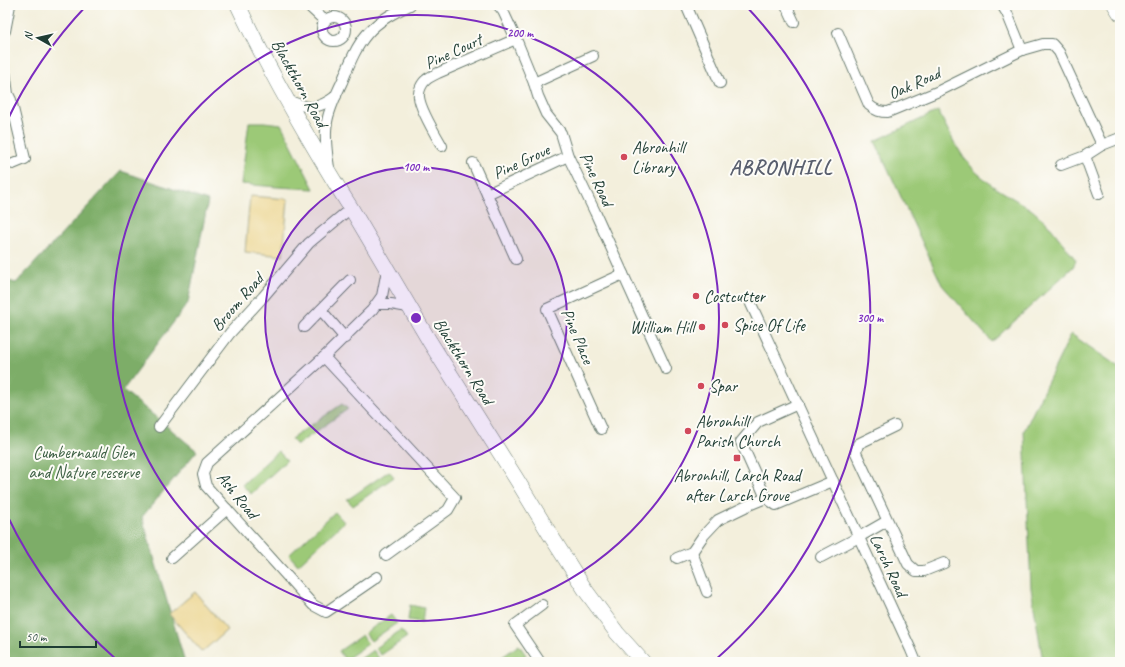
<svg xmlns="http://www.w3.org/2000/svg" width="1125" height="667" viewBox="0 0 1125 667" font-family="Caveat,sans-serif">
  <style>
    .green { fill: #9cc977; stroke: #5e8356 }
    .forest { fill: #7dad68; stroke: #4e754e }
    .sand { fill: #eeda9e; stroke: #868c69 }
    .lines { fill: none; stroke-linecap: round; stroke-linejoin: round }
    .street-casing { stroke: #697b6f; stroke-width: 12 }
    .secondary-casing { stroke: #697b6f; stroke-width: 16 }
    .street { stroke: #fff; stroke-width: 10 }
    .secondary { stroke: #fff; stroke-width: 15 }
    .ring { fill: none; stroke: #7b2cbf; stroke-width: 2 }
    .poi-dot { fill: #d1495b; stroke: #fdfcf7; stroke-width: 1.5 }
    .labels { text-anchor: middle; stroke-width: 4; stroke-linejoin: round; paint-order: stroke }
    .street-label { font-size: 17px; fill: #1f3d34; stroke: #fdfcf7 }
    .poi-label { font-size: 17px; fill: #1f3d34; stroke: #fdfcf7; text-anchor: start }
    .park-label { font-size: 17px; fill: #3e6045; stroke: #fdfcf7 }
    .district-label { font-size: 21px; font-weight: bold; letter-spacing: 1px; fill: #595f6e; stroke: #fdfcf7 }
    .centre { fill: #7b2cbf; stroke: #fdfcf7; stroke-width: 2 }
    .ring-label { font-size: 12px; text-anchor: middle; font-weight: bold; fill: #7b2cbf; stroke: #fdfcf7; stroke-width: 4; stroke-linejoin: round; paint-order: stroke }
  </style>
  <rect width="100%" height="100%" fill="#fdfcf7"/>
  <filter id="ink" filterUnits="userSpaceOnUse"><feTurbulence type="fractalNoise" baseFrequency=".025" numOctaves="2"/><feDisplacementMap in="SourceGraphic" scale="8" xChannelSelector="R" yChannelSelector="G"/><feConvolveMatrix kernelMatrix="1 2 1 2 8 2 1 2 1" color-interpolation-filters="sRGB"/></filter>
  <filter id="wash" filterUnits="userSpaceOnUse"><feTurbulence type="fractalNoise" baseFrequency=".012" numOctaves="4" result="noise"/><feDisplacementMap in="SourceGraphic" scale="16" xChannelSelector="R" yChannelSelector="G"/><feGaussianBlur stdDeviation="0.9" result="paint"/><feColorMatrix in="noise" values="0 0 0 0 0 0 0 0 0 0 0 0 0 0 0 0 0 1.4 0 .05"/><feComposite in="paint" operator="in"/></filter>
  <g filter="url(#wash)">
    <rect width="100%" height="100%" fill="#f3efdc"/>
    <!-- green -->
    <g class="green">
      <path d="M938,111l16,31 10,16 12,14 17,14 39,24 15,13 29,37 -3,7 -81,75 -50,-57 -67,-144z"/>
      <path d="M249,122h15l17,2 33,65 -37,-2 -36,-3z"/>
      <path d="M1071,334l49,34v294h-77l-12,-74 -7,-157z"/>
      <path d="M342,404l6,5 -51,36 -6,-6z"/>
      <path d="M278,451l9,9 -36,34 -9,-9z"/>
      <path d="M389,471l5,6 -41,29 -6,-6z"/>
      <path d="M335,512l9,10 -46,43 -9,-10z"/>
      <path d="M410,605l14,3 -2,14 -14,-2z"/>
      <path d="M391,615l6,8 -26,18 -6,-8z"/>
      <path d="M401,630l6,7 -26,18 -6,-7z"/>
      <path d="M362,635l6,9 -23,16 -6,-9z"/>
      <path d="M519,645l7,10 -10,7h-21z"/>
      <path d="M373,650l6,8 -6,4h-17z"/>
    </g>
    <!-- forest -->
    <path class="forest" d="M121,171l87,30 -20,102 -65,87 74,61 -55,66 43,145h-180v-382l11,3z"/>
    <!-- sand -->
    <g class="sand">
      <path d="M250,196l38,3 -5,57 -38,-4z"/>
      <path d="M195,592l32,38 -25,22 -33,-38z"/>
    </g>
  </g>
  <g filter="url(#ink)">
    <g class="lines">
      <!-- street casing -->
      <g class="street-casing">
        <g id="street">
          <path d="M310,5l1,3 14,13"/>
          <path d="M498,5l5,6 13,28 18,44 4,13 8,18 15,19 7,23 27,56 71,157"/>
          <path d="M686,5l34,78"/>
          <path d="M786,5l8,17"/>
          <path d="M1002,5l5,8 15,37"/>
          <circle cx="334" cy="29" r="12"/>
          <path d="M5,31l5,-26"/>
          <path d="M838,33l31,72c7,6 11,7 19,7l51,-21 83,-41 21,-6h9l7,8 43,93"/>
          <path d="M5,72l3,22 3,6 14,59 -12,5"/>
          <path d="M534,83l59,-27"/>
          <path d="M287,100c22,9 29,11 49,-4"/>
          <path d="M442,146c-7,-12 -22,-37 -23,-49 -1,-6 3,-14 7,-17 3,-3 8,-5 12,-7l78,-34"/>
          <path d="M1085,156l14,38"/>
          <path d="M473,163l43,96"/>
          <path d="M1061,165l24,-9 17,-11 18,-7"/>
          <path d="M329,168c-2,-15 -5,-31 -2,-46 2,-13 9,-27 15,-40 7,-17 13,-34 25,-48 12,-14 28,-22 43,-29"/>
          <path d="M487,194l81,-38"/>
          <path d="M377,304h14l17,3"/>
          <path d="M751,304l160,346 5,12"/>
          <path d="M321,310l24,28"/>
          <path d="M304,327l46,-47"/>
          <path d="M324,357l131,141 -7,12 -62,45"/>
          <path d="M798,404l-40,18 -17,20 25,56 10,7 57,-24"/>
          <path d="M895,426l-37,18 -2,9 52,111 8,7h8l20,-8"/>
          <path d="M159,427l71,-94 33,-36 46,-54 42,-35"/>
          <path d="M601,429l-54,-120 76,-35"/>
          <path d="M692,552l15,40"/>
          <path d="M821,557l38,-20 28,-16"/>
          <path d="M172,558l55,-49"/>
          <path d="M677,558l15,-6 11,-16 15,-16 31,-15 17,-7"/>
          <path d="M377,577l-51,35 -13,-7 -107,-119 -3,-12 4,-11 117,-106 48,-47 10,-14 5,-26"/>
          <path d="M540,662l-25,-37 27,-20"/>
        </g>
      </g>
      <!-- secondary casing -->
      <g class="secondary-casing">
        <g id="secondary">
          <path d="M238,5c21,45 45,89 70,132 14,24 28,48 43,71l79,134 87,138 34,56 35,55 31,42 26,29"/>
          <path d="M1115,5l5,8"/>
        </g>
      </g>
      <!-- street -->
      <use href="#street" class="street"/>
      <!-- secondary -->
      <use href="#secondary" class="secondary"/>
    </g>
  </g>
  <!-- distance rings -->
  <circle cx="416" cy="318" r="151" fill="#7b2cbf" fill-opacity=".12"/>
  <g class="ring">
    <circle cx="416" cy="318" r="151"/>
    <circle cx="416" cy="318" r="303"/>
    <path d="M118 661A454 454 0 0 1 6 513M6 123A454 454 0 0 1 87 5M745 5A454 454 0 0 1 714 661"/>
  </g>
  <!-- markers -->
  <g class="poi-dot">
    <circle cx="624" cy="157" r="4"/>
    <circle cx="696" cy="296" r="4"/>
    <circle cx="725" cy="325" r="4"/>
    <circle cx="702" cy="327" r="4"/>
    <circle cx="701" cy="386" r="4"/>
    <circle cx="688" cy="431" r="4"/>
    <rect x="733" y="454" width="8" height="8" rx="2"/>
  </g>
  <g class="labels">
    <!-- street labels -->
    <g class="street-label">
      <text transform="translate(453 51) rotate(-25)" y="6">Pine Court</text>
      <text transform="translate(300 83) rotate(61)" y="6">Blackthorn Road</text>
      <text transform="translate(914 83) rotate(-24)" y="6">Oak Road</text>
      <text transform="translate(521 161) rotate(-25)" y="6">Pine Grove</text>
      <text transform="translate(597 179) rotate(65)" y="6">Pine Road</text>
      <text transform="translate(237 302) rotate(-49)" y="6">Broom Road</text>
      <text transform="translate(578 336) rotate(67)" y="6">Pine Place</text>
      <text transform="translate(464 361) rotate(58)" y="6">Blackthorn Road</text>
      <text transform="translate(238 495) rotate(51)" y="6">Ash Road</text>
      <text transform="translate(889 565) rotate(65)" y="6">Larch Road</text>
    </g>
    <!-- poi labels -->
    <g class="poi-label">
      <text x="632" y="153">Abronhill<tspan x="632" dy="20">Library</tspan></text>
      <text x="704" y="302">Costcutter</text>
      <text x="733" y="331">Spice Of Life</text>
      <text x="694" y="333" text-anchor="end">William Hill</text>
      <text x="709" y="392">Spar</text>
      <text x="696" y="427">Abronhill<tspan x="696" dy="20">Parish Church</tspan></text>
      <text x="737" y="481" text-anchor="middle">Abronhill, Larch Road<tspan x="737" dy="20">after Larch Grove</tspan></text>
    </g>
    <!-- park labels -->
    <g class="park-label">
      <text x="84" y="458">Cumbernauld Glen<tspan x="84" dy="20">and Nature reserve</tspan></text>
    </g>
    <!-- district labels -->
    <g class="district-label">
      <text x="781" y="174">ABRONHILL</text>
    </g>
  </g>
  <circle cx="416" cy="318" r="6" class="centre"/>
  <g class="ring-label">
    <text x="520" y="37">200 m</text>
    <text x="416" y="171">100 m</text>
    <text x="870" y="322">300 m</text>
  </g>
  <!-- margin -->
  <rect width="1125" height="667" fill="none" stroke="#fdfcf7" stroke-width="20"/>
  <!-- north arrow -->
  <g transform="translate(38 38) rotate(278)" stroke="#fdfcf7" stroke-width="3" paint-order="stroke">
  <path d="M0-3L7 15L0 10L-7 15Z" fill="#1f3d34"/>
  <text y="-6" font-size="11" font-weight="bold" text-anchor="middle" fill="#1f3d34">N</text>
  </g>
  <!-- scale -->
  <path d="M20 641v6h76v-6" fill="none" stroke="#1f3d34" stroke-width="2"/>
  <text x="26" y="641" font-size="12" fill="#1f3d34" stroke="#fdfcf7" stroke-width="3" paint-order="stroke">50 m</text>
</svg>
